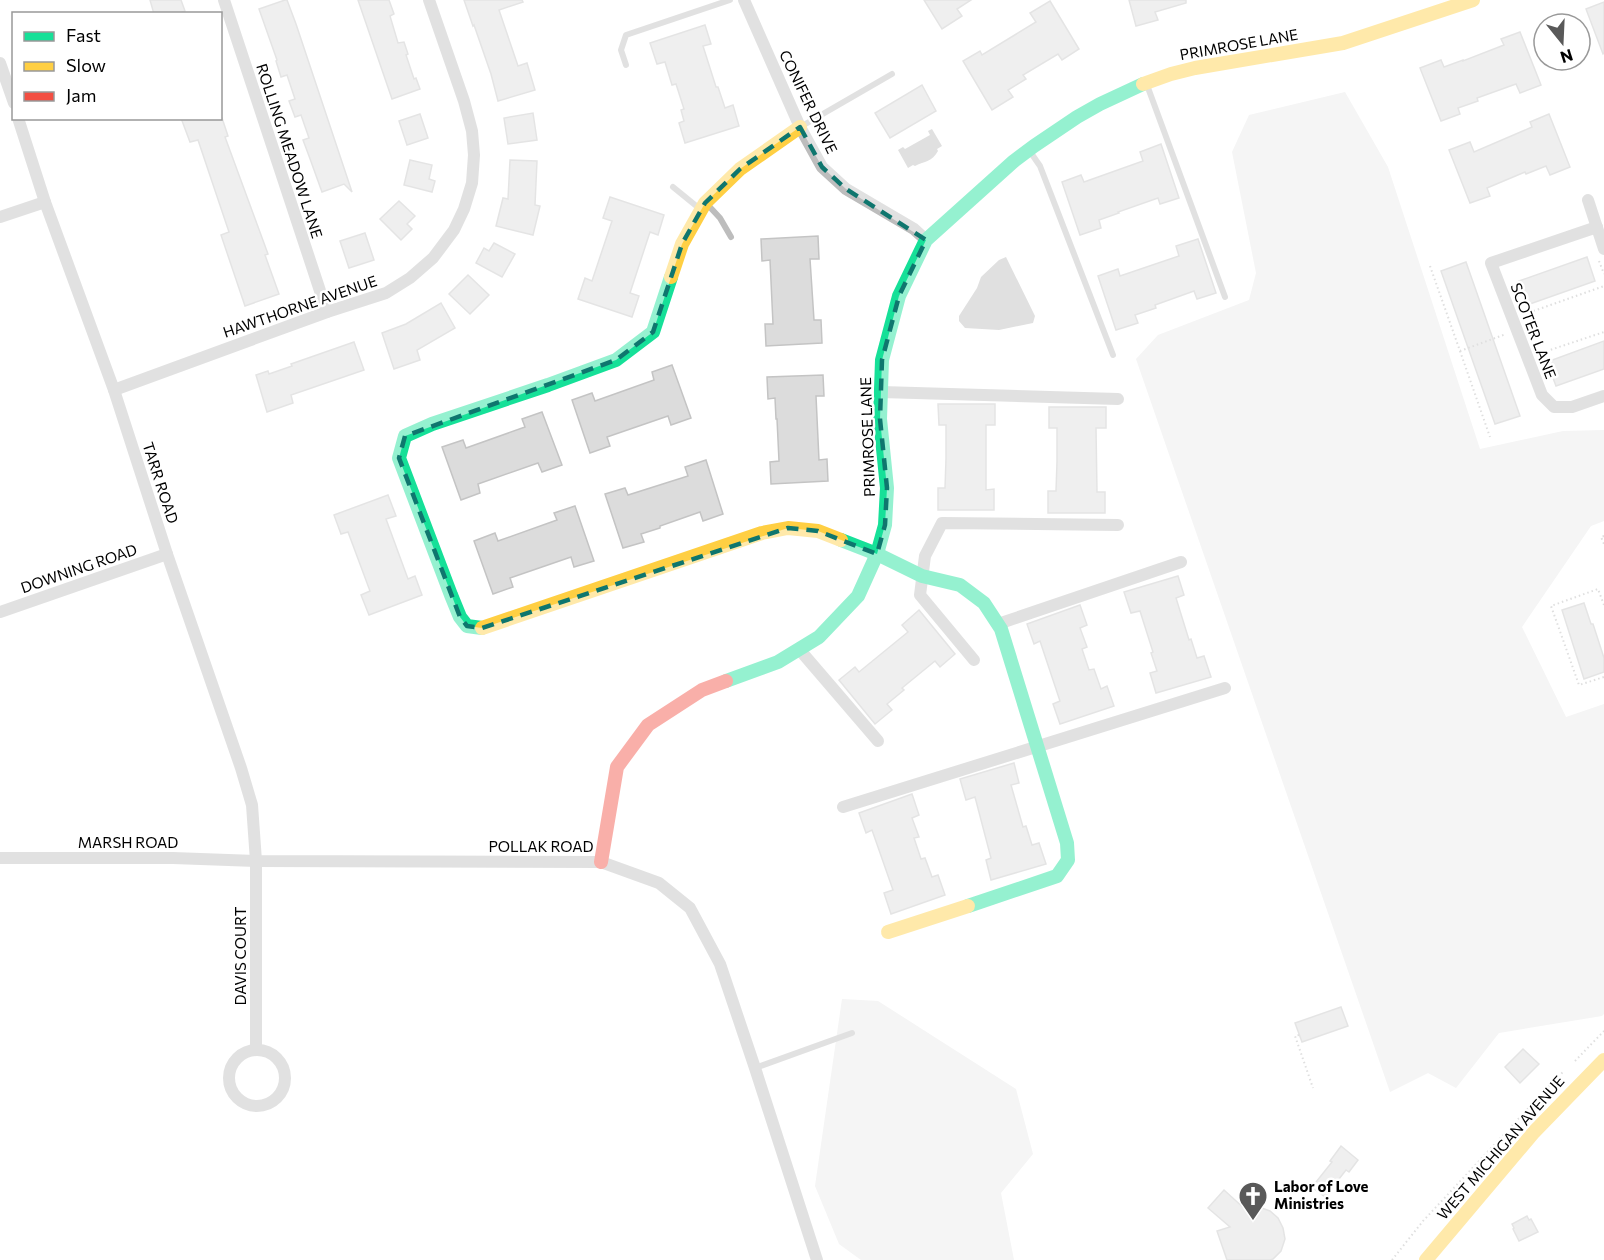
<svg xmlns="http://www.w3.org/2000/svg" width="1604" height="1260" viewBox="0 0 1604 1260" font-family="Commissioner,sans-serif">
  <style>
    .green { fill: #e8e8e8 }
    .water { fill: #bababa }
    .building { fill: #dcdcdc; stroke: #c4c4c4; stroke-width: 1.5 }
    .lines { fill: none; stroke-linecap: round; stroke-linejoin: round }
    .path { stroke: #b8b8b8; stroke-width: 2; stroke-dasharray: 1.5 3; stroke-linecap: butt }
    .lane { stroke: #bdbdbd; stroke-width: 6 }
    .street { stroke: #bdbdbd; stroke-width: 12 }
    .fast { stroke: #16e098; stroke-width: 14 }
    .slow { stroke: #ffcf43; stroke-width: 14 }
    .jam { stroke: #f24e42; stroke-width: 14 }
    .marked { fill: none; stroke: #0f766e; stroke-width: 4.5; stroke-dasharray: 12 8; stroke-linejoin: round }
    .labels { text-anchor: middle; stroke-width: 5; stroke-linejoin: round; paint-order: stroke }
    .street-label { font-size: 15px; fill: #000; stroke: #fff }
    .poi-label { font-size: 15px; font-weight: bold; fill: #000; stroke: #fff; text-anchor: start }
  </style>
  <rect width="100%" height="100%" fill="#fff"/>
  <!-- green -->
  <g class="green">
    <path d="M1345,92l43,75 92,282 83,-18 41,-1v91l-13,5 -69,101 44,90 38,-13v310l-2,2 -103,17 -43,55 -28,-15 -38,19 -254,-733 22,-24 91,-35 7,-27 -24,-121 17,-37z"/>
    <path d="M842,999l36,2 138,88 17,65 -32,39 13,67h-153l-22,-16 -24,-58z"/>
  </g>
  <!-- water -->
  <g class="water">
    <path d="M932,129l10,17 -5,3 1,2c-6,11 -13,10 -23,15l-2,-1 -5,3 -10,-18 5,-3 2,2 25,-14 -2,-4z"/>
    <path d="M1006,257l29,59 -2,7 -34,7 -34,-2 -6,-7v-5l18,-28 4,-11 18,-17z"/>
  </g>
  <!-- building -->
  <g class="building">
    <path d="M150,0h31l4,11 -7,3h-24z"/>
    <path d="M285,0h2l9,24 56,168 -8,-8 -22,8 -13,-36 -6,-16 6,-2 -8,-23 -6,2 -6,-16 6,-2 -8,-24 -6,2 -5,-16 1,-1 -18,-51z"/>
    <path d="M358,0h31l5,14 -4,2 8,27 6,-1 4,12 -2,1 8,24 2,-1 4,11 -28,10z"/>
    <path d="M464,0h58l1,2 -24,8 19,56 9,-3 8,27 -37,11 -7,-27 -17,-49 -1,1z"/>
    <path d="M924,0h47l-14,9 5,7 -20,13z"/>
    <path d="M1129,0h57v3l-31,9 3,8 -22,6z"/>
    <path d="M1050,1l29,48 -17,11 -4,-6 -35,21 3,4 -18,11 5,7 -21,13 -29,-49 17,-10 2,4 54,-33 -6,-9z"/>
    <path d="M1604,2v51l-1,1 -17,-45z"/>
    <path d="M705,25l6,19 -8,2 13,41h2l7,21 8,-3 6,21 -54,17 -6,-20 5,-2 -3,-11 3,-1 -8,-25 -4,1 -7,-23 -8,2 -7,-21z"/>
    <path d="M1520,32l21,53 -21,8 -4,-9 -39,14 1,3 -20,7 2,6 -19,7 -21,-53 21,-8 3,7 19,-7v1l41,-16 -3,-6z"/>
    <path d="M922,85l14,26 -46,27 -15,-25z"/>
    <path d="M533,113l4,27 -29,4 -4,-26z"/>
    <path d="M420,114l8,24 -21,7 -8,-24z"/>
    <path d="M1549,114l21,53 -20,8 -4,-9 -20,8 -1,-2 -38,16 3,8 -20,7 -21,-53 21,-8 4,10 58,-25 -2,-5z"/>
    <path d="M181,118h41l6,18 -3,1 43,117 -3,1 14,39 -34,12 -24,-71 8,-3 -31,-92 -8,2z"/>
    <path d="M1161,144l18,54 -19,6 -2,-6 -40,14 1,1 -20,7 2,8 -21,7 -18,-53 19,-7 3,7 59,-21 -3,-9z"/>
    <path d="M410,160l22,5 -3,14 6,2 -3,11 -28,-7z"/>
    <path d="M510,160l27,1 -2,44 5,1 -7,29 -37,-9 7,-28 5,1z"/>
    <path d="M610,197l54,18 -6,20 -8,-3 -20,61 9,3 -7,21 -54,-18 7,-21 7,3 20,-60 -9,-3z"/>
    <path d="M399,201l16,15 -8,8 5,5 -11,11 -21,-21z"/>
    <path d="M365,233l9,27 -25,8 -9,-27z"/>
    <path d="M818,236l1,23h-9l4,61h7l1,23 -56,3 -1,-22h8l-3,-64 -8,1 -1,-22z"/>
    <path d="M1198,239l18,54 -19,6 -3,-8 -39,14 1,3 -21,7 3,8 -22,7 -18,-54 20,-7 2,7 59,-20 -3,-10z"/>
    <path d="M494,243l21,11 -13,23 -26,-14 8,-15 5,3z"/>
    <path d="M1587,257l8,24 -68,24 -8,-24z"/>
    <path d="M1466,262l54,154 -25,8 -54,-153z"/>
    <path d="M468,275l21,20 -19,19 -21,-20z"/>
    <path d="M441,303l14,25 -38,22 3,10 -26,9 -12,-36 24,-9z"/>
    <path d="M1604,341v28l-48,17 -9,-24z"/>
    <path d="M354,342l10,28 -73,25 2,8 -26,9 -11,-37 12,-4 1,3 23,-8 -1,-2z"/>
    <path d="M672,365l19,53 -20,7 -3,-9 -61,21 3,9 -20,7 -18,-53 20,-7 3,8 59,-21 -2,-8z"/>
    <path d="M823,375l1,21h-8l3,64 8,-1 1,22 -57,3 -1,-22 9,-1 -2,-42h-1l-1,-21 -7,1 -1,-22z"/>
    <path d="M938,404h57v21h-9v65l8,-1v21h-56v-22h7l1,-29v-34h-7z"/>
    <path d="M1049,407h57v21h-10l1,64h8v21h-57v-22h8l1,-29v-34h-8z"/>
    <path d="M542,412l20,53 -20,7 -4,-9 -60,21 2,9 -19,7 -19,-53 21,-7 3,8 59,-21 -3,-8z"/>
    <path d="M706,460l17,54 -20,7 -3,-9 -40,14v2l-19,6 3,8 -21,6 -18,-54 20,-6 3,7 60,-19 -3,-9z"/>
    <path d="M388,495l8,21 -10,3 22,60 7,-3 7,19 -53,20 -8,-20 9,-4 -22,-59 -7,2 -7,-19z"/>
    <path d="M575,506l19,55 -20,6 -3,-10 -61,21 3,9 -20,7 -19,-53 21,-8 3,8 59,-21 -3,-7z"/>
    <path d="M1178,576l6,19 -8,3 13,42 2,-1 6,19 7,-2 7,21 -55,16 -6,-20 7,-2 -6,-18 2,-1 -13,-41 -9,2 -7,-21z"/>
    <path d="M1584,603l7,21h2l11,34v14l-20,7 -22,-69z"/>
    <path d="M1080,605l7,20 -7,3 7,19 -5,2 7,21 5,-1 7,20 6,-3 7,20 -54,18 -7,-20 7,-3 -20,-60 -6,3 -7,-20z"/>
    <path d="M919,610l36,44 -15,13 -5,-6 -33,27 2,2 -17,14 5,6 -17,14 -36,-44 16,-13 4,5 49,-40 -6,-7z"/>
    <path d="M1014,763l5,20 -8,2 12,42 3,-1 6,19 7,-2 7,21 -55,16 -5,-20 5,-2 -16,-61 -9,3 -6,-21z"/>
    <path d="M912,794l7,21 -7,3 7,19 -5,1 7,21 4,-1 7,19 6,-2 7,20 -54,19 -7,-21 9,-3 -21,-60 -6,3 -7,-20z"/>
    <path d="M1341,1007l7,19 -46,16 -7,-19z"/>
    <path d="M1523,1049l16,15 -19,19 -15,-16z"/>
    <path d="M1341,1146l17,14 -9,12 -3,-2 -21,27 -13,-10 20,-25 -2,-1z"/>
    <path d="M1224,1190l22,20 13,-3 11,4 8,7 5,10 2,11 -4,12 -8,8 -3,1h-43l-10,-29 13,-4 -22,-19z"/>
    <path d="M1527,1216l2,4 2,-1 7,13 -19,9 -6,-12 1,-1 -2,-4z"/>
  </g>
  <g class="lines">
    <!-- path -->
    <g class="path">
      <path d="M1599,261l5,13"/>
      <path d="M1430,266l30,85 46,-17"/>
      <path d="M1525,314l79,-28"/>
      <path d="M1460,351l30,86"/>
      <path d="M1538,354l66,-22"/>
      <path d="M1604,536l-3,1 3,7"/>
      <path d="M1604,605l-6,-16 -47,17 28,79 25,-8"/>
      <path d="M1299,1035l-4,1 18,52"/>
      <path d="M1575,1061l29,-30"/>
      <path d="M1392,1260l31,-39 126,-135 15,-15"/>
    </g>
    <!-- lane -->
    <g class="lane">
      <path d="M626,65l-5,-15 5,-15 104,-35"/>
      <path d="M1147,85l78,212"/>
      <path d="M802,126l90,-52"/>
      <path d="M1031,153l9,13 73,189"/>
      <path d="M673,187l27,22"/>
      <path d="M707,204l13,14 11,19"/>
      <path d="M755,1068l97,-35"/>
    </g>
    <!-- street -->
    <g class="street">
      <path d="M224,0l103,312"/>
      <path d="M744,0l56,127 22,40 24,22 68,40 12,11"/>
      <path d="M0,63l14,40"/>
      <path d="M18,118l27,84 69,188 53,164 74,214 11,37 4,56v189"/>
      <path d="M1588,200l16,49"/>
      <path d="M0,217l45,-15"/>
      <path d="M1597,227l-106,36 51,132 12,12h18l32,-11"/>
      <path d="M114,390l213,-78 59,-19 24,-15 23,-20 21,-28 10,-21 8,-26 2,-28 -2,-24 -8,-30 -35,-101"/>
      <path d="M881,392l237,7"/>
      <path d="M0,612l167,-58"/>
      <path d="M998,624l183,-62"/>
      <path d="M799,649l79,92"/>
      <path d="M974,660l-54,-65 5,-39 17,-33 176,2"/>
      <path d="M843,807l382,-119"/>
      <path d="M0,858h173l83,3 345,1 58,21 31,25 30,56 35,104 62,192"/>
      <circle cx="257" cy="1078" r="28"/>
    </g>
    <!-- fast -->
    <g class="fast">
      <path d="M841,540l36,14 45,22 38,9 24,18 17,26 66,214 1,17 -11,16 -89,30"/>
      <path d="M482,628l-15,-2 -7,-9 -9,-22 -52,-137 6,-22 27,-12 116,-39 68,-25 37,-28 18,-55"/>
      <path d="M726,681l52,-19 41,-25 39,-41 19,-42 8,-29 2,-37 -7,-69 2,-59 17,-64 27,-56 88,-79 20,-15 43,-29 23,-13 43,-20"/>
    </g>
    <!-- slow -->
    <g class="slow">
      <path d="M1143,84l28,-10 24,-6 148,-25 130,-43"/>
      <path d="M671,277l11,-33 23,-41 35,-34 60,-42"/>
      <path d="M482,628l280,-95 26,-5 30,3 23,9"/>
      <path d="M888,932l80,-26"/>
      <path d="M1426,1260l108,-128 70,-72"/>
    </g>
    <!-- jam -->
    <path class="jam" d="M601,862l16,-95 31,-42 54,-35 24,-9"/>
  </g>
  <!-- marked area -->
  <path d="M0 0H1604V1260H0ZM800,127l22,40 24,22 80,51 -27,56 -17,64 -2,59 7,69 -2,37 -8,29 -59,-23 -30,-3 -306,100 -15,-2 -7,-9 -61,-159 6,-22 211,-76 37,-28 29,-88 23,-41 35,-34z" fill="#fff" fill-opacity=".55" fill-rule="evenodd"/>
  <path class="marked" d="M800,127l22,40 24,22 80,51 -27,56 -17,64 -2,59 7,69 -2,37 -8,29 -59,-23 -30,-3 -306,100 -15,-2 -7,-9 -61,-159 6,-22 211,-76 37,-28 29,-88 23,-41 35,-34z"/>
  <!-- icons -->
  <defs>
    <g id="church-pin" transform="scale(1.5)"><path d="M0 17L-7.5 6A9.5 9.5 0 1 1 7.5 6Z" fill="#595959" stroke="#fff"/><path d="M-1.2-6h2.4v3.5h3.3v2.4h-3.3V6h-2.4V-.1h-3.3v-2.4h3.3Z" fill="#fff"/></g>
  </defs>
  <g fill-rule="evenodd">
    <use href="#church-pin" x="1253" y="1196"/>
  </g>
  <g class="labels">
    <!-- street labels -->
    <g class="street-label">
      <text transform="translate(1239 45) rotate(-10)" y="5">PRIMROSE LANE</text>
      <text transform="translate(808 102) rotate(64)" y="5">CONIFER DRIVE</text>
      <text transform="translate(289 151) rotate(72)" y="5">ROLLING MEADOW LANE</text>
      <text transform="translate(300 307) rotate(-19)" y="5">HAWTHORNE AVENUE</text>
      <text transform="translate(1533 331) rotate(69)" y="5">SCOTER LANE</text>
      <text transform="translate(868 437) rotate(-92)" y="5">PRIMROSE LANE</text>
      <text transform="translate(160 483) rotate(72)" y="5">TARR ROAD</text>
      <text transform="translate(79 569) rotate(-19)" y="5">DOWNING ROAD</text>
      <text x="128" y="848">MARSH ROAD</text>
      <text x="541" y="852">POLLAK ROAD</text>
      <text transform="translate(241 956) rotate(-90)" y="5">DAVIS COURT</text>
      <text transform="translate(1501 1148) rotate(-49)" y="5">WEST MICHIGAN AVENUE</text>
    </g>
    <!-- poi labels -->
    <g class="poi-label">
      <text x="1274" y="1192">Labor of Love<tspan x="1274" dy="17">Ministries</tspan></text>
    </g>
  </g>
  <!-- legend -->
  <rect x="12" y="12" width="210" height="108" fill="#ffffff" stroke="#999999" stroke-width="1.5"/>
  <rect x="24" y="32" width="30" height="9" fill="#16e098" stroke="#999999" stroke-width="1.5"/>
  <text x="66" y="42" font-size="18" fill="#000000">Fast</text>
  <rect x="24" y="62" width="30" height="9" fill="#ffcf43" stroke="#999999" stroke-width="1.5"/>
  <text x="66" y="72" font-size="18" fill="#000000">Slow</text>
  <rect x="24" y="92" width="30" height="9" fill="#f24e42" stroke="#999999" stroke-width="1.5"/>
  <text x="66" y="102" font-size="18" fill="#000000">Jam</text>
  <!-- north arrow -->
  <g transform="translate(1562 42) rotate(162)"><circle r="28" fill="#ffffff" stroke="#999999" stroke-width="1.5"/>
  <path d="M0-4.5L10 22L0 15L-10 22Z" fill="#595959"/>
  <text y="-9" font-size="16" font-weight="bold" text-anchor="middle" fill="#000000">N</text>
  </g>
</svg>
